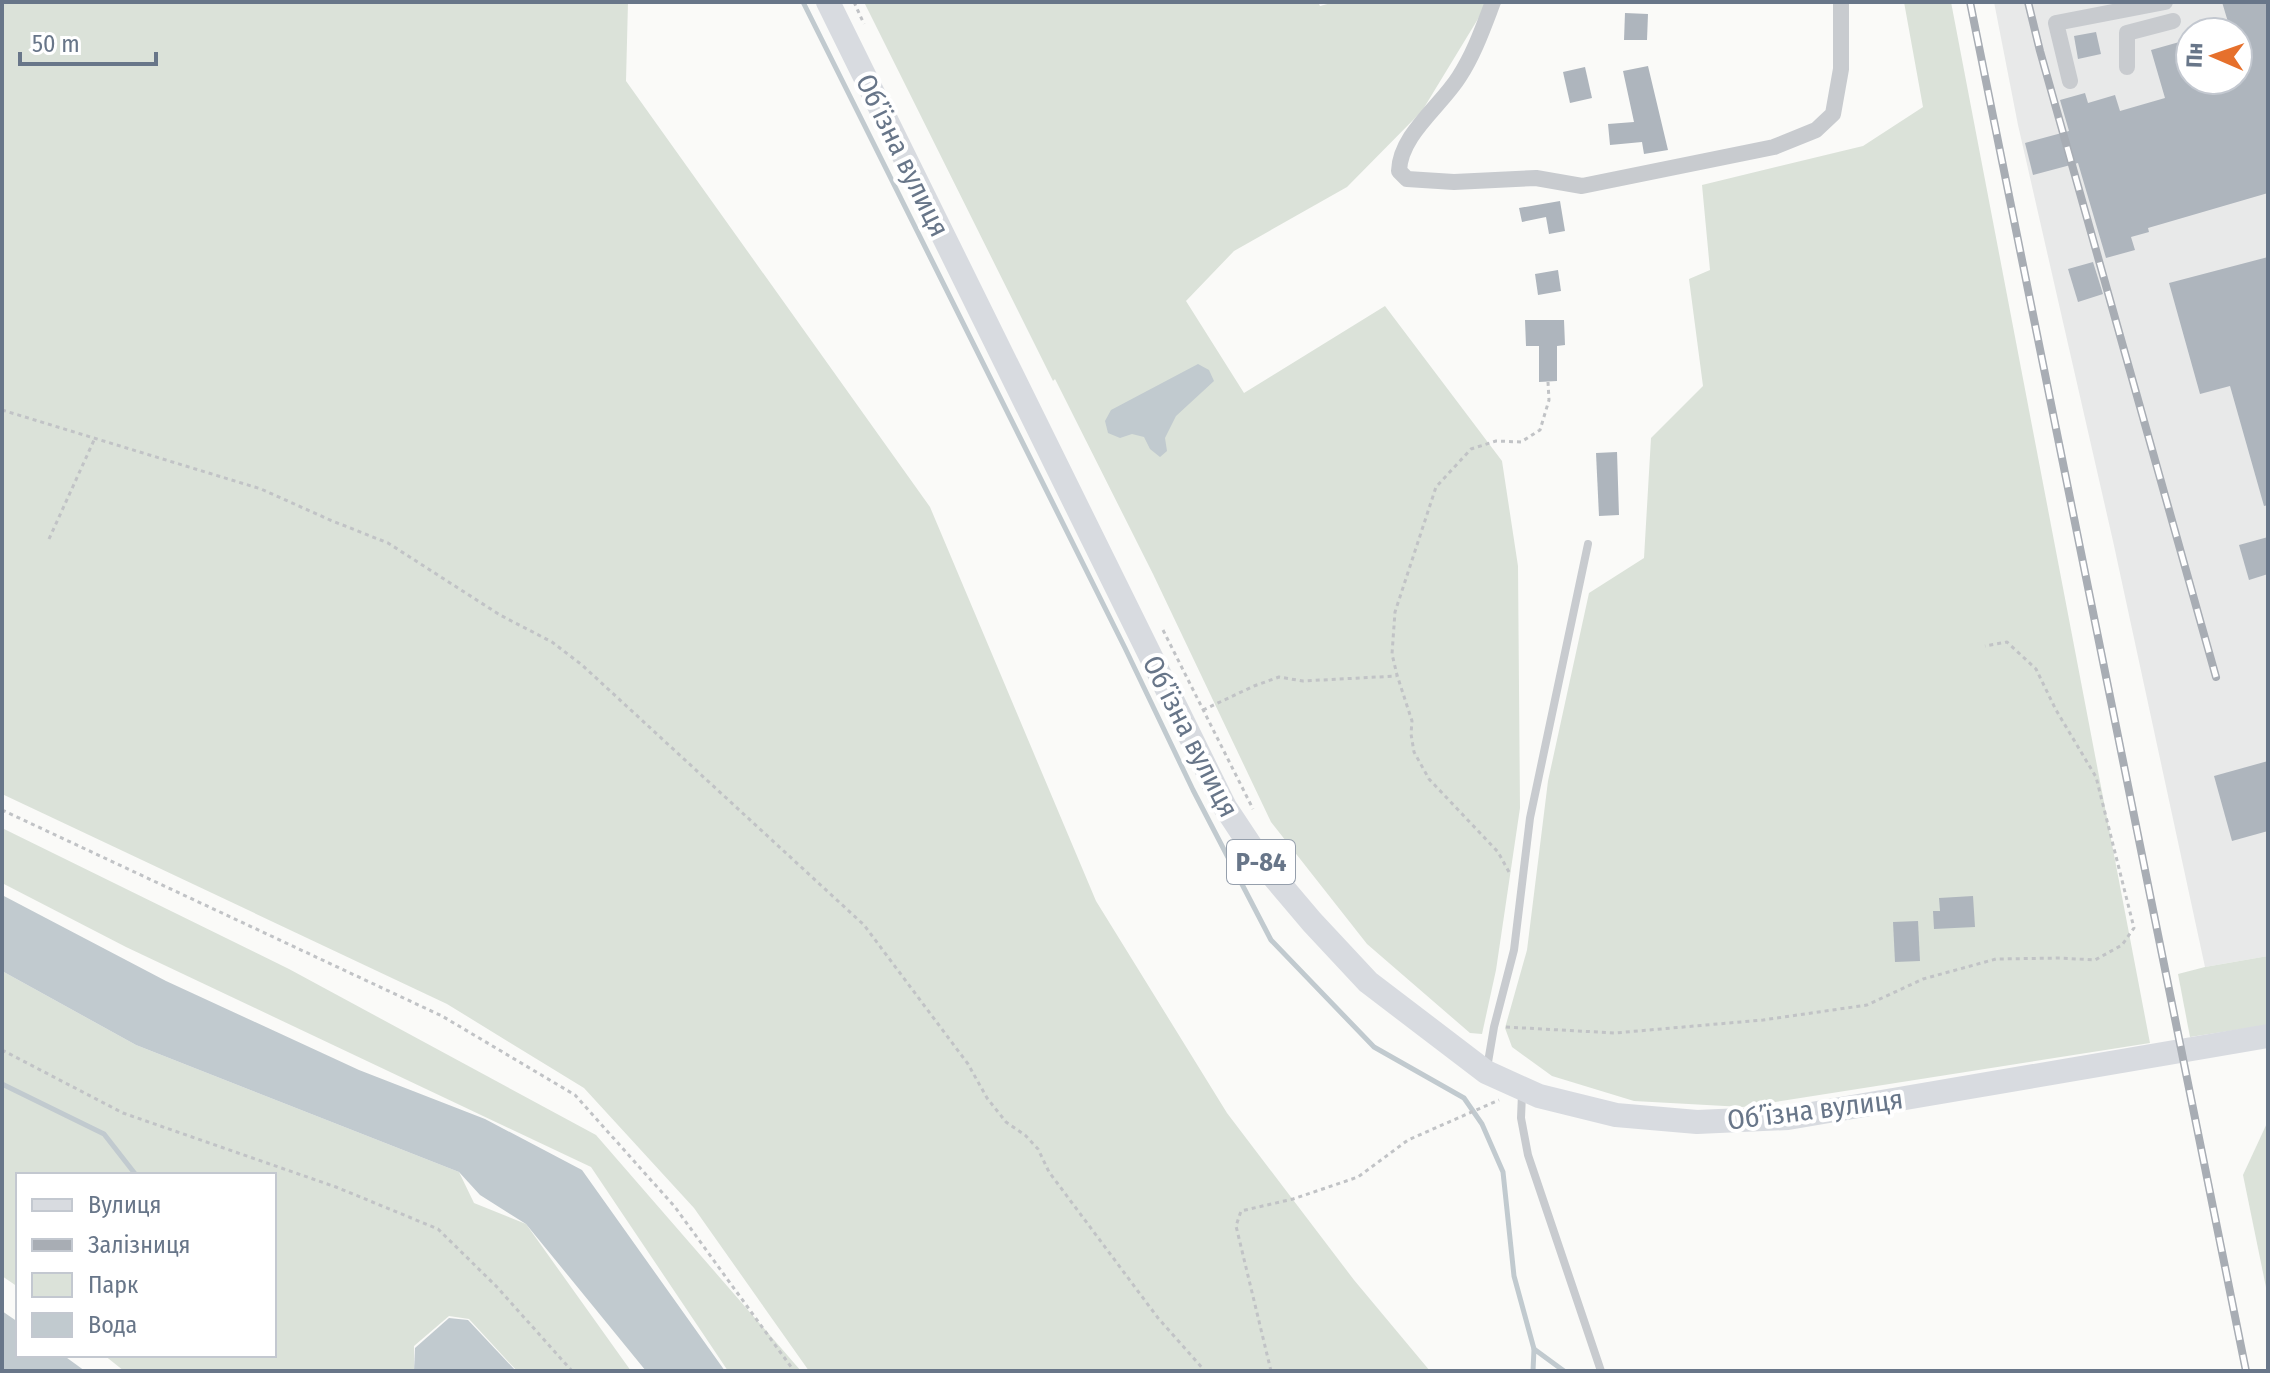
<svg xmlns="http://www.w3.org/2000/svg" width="2270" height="1373" viewBox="0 0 2270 1373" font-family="'Fira Sans Condensed',sans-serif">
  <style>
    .built { fill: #e8e9e9; fill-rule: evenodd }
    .green { fill: #dbe2d9 }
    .water { fill: #c1cacf }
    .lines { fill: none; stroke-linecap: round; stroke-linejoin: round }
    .stream { stroke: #c1cacf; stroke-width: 5 }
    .building { fill: #aeb5bd }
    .path { stroke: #c1c3c6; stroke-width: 3; stroke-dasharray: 4 4; stroke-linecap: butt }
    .service { stroke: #c8cbcf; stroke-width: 8 }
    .minor { stroke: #c8cbcf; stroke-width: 16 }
    .primary { stroke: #d8dbe0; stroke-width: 24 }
    .rail-casing { stroke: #a8adb4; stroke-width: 8 }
    .rail { stroke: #fff; stroke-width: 5; stroke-dasharray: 15; stroke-linecap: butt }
    .labels { text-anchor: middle; stroke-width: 8; stroke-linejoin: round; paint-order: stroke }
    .shield { fill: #fff; stroke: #959fac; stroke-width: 2 }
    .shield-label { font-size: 26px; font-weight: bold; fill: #687689 }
    .street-label { font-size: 28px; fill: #687689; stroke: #fff }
  </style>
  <rect width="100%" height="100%" fill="#fafaf8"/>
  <!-- built -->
  <path class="built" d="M1994,2h274v954l-63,11 -92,-426 -95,-416zM2190,32h48v48h-48z"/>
  <!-- green -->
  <g class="green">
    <path d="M2,2h626l-2,79 304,426 166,394 131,212 127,167 76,91h-621l-115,-163 -110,-120 -137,-84 -445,-210z"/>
    <path d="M864,2h454l2,4 15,-4h149v7l-62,102 -75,76 -113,64 -48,50 58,92 141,-87 117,155 16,105 2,242 -24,162 -14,64 -12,-1 -103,-89 -96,-122 -118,-248 -98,-195 -2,2z"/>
    <path d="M1904,2h47l199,1041 -407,64 -109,-6 -82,-25 -40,-29 -7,-19 22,-78 21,-169 41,-188 55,-35 7,-120 52,-52 -14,-107 21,-9 -8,-85 161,-39 60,-39z"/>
    <path d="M2,828l287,141 307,166 205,236h-73l-137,-204 -465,-220 -124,-64z"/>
    <path d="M2268,956v69l-78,12 -12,-63 27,-7z"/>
    <path d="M2,971l134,74 323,127 15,31 52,21 105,147h-114l-48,-52 -20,-3 -35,30v25h-290l-20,-16h170v-180h-256v112l-16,-11z"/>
    <path d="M2268,1121v176l-25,-122z"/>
  </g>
  <!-- water -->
  <g class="water">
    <path d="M1198,364l11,6 5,11 -38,35 -11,22 2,13 -7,6 -10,-8 -6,-12 -12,-3 -12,4 -12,-5 -3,-12 6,-11z"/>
    <path d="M2,895l164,86 193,89 126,49 97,51 143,201h-79l-120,-147 -46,-29 -21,-23 -323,-127 -134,-74z"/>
    <path d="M2,1311l16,11v33h45l22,16h-83z"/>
    <path d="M449,1318l19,2 48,51h-102l1,-23z"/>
  </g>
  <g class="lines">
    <!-- stream -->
    <g class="stream">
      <path d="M803,2l322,646 68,142 78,150 103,107 90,51 18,26 21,48 11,104 20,73"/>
      <path d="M2,1084l102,50 32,41"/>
      <path d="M1533,1371l1,-22 30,22"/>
    </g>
  </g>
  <!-- building -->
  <g class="building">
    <path d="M2222,2h46v191l-120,35 1,4 -18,5 4,13 -29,8 -28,-95 -45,12 -8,-32 44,-12 -9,-31 25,-7 3,10 27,-8 5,16 45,-13 -14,-48 39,-11v41h48v-48h-7z"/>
    <path d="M1625,13l23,1 -1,26h-23z"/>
    <path d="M2096,32l5,22 -23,5 -4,-23z"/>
    <path d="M1648,66l20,84 -24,4 -2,-12 -32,3 -2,-21 26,-2 -11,-51z"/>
    <path d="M1585,67l7,31 -22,5 -7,-31z"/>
    <path d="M1560,201l5,30 -16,3 -3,-17 -24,5 -3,-14z"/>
    <path d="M2268,257v248l-4,1 -34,-120 -30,8 -31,-111z"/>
    <path d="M2093,262l10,32 -25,8 -10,-33z"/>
    <path d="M1558,270l3,21 -23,4 -3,-21z"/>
    <path d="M1525,320h39l1,25 -8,1v35l-18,1v-36h-13z"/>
    <path d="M1617,452l2,63 -20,1 -3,-63z"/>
    <path d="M2268,537v37l-19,6 -10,-35z"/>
    <path d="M2268,761v70l-36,10 -18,-65z"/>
    <path d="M1973,896l2,31 -41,2 -1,-18h7l-1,-13z"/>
    <path d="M1918,921l2,40 -25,1 -2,-40z"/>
  </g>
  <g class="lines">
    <!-- path -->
    <g class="path">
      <path d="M854,2l10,22"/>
      <path d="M2,410l259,79 69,31 58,23 112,72 52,27 30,23 282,260 104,139 19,34 19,24 19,13 13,14 11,23 109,146 47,53"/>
      <path d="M49,539l46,-101"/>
      <path d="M1163,630l90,179"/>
      <path d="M1203,710l51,-24 25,-9 24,4 93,-5"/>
      <path d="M2,810l440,206 133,79 100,112 119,164"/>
      <path d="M1509,872l-11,-20 -69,-73 -15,-27 -3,-18 1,-13 -15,-46 -5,-21 3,-42 41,-125 35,-38 25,-8 25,1 19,-12 9,-30 -1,-18"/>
      <path d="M1506,1027l109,6 148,-13 104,-15 56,-26 73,-20 64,-1 35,2 27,-15 12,-17 -38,-151 -40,-67 -20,-41 -29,-27 -22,4"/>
      <path d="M2,1050l121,63 213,74 102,42 58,57 76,85"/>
      <path d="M1271,1371l-35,-145 5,-15 52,-12 65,-22 50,-37 91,-40"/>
    </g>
    <!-- service -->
    <g class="service">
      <path d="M1487,1068l7,-41 20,-77 16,-132 58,-274"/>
      <path d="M1522,1094l-1,24 7,37 73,216"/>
    </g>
    <!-- minor -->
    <g class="minor">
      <path d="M1493,2c-10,26 -19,52 -34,75 -19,30 -59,58 -60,94l8,8 47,3 82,-4 46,8 192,-39 42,-17 17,-16 8,-45v-67"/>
      <path d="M2127,67v-34l46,-12"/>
      <path d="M2070,81l-14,-58 109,-21"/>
    </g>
    <!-- primary -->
    <path class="primary" d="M828,2l397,805 37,56 50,59 56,60 118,90 53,24 77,19 81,7 91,-4 480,-82"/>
    <!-- rail casing -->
    <g class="rail-casing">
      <g id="rail">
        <path d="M1970,2l276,1369"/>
        <path d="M2028,2l12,49 176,626"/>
      </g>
    </g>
    <!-- rail -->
    <use href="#rail" class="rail"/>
  </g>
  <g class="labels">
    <!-- shield labels -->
    <rect class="shield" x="1227" y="840" width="68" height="44" rx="6"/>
    <g class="shield-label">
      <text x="1261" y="871">Р-84</text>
    </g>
    <!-- street labels -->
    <g class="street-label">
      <text transform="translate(903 155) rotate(64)" y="10">Обʼїзна вулиця</text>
      <text transform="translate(1191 736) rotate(63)" y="10">Обʼїзна вулиця</text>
      <text transform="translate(1815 1109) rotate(-7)" y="10">Обʼїзна вулиця</text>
    </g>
  </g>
  <!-- border -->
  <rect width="2270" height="1373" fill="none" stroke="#687689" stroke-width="8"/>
  <!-- legend -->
  <rect x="16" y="1173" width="260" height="184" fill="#ffffff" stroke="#c3c8d0" stroke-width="2"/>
  <rect x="32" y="1199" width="40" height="12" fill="#d8dbe0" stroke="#c3c8d0" stroke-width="2"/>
  <text x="88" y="1213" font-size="24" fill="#687689">Вулиця</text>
  <rect x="32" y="1239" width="40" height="12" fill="#a8adb4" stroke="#c3c8d0" stroke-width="2"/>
  <text x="88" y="1253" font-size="24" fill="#687689">Залізниця</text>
  <rect x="32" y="1273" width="40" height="24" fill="#dbe2d9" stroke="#c3c8d0" stroke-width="2"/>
  <text x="88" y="1293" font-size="24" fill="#687689">Парк</text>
  <rect x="32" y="1313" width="40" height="24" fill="#c1cacf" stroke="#c3c8d0" stroke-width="2"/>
  <text x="88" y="1333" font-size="24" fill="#687689">Вода</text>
  <!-- north arrow -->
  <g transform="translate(2214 56) rotate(272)"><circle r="38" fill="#ffffff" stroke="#c3c8d0" stroke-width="2"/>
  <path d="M0-6L14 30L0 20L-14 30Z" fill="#e6702c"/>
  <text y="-12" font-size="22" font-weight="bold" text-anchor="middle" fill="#687689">Пн</text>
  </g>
  <!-- scale -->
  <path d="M20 52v12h136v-12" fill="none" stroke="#687689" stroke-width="4"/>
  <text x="32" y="52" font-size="24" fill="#687689" stroke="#ffffff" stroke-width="6" paint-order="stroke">50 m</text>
</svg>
